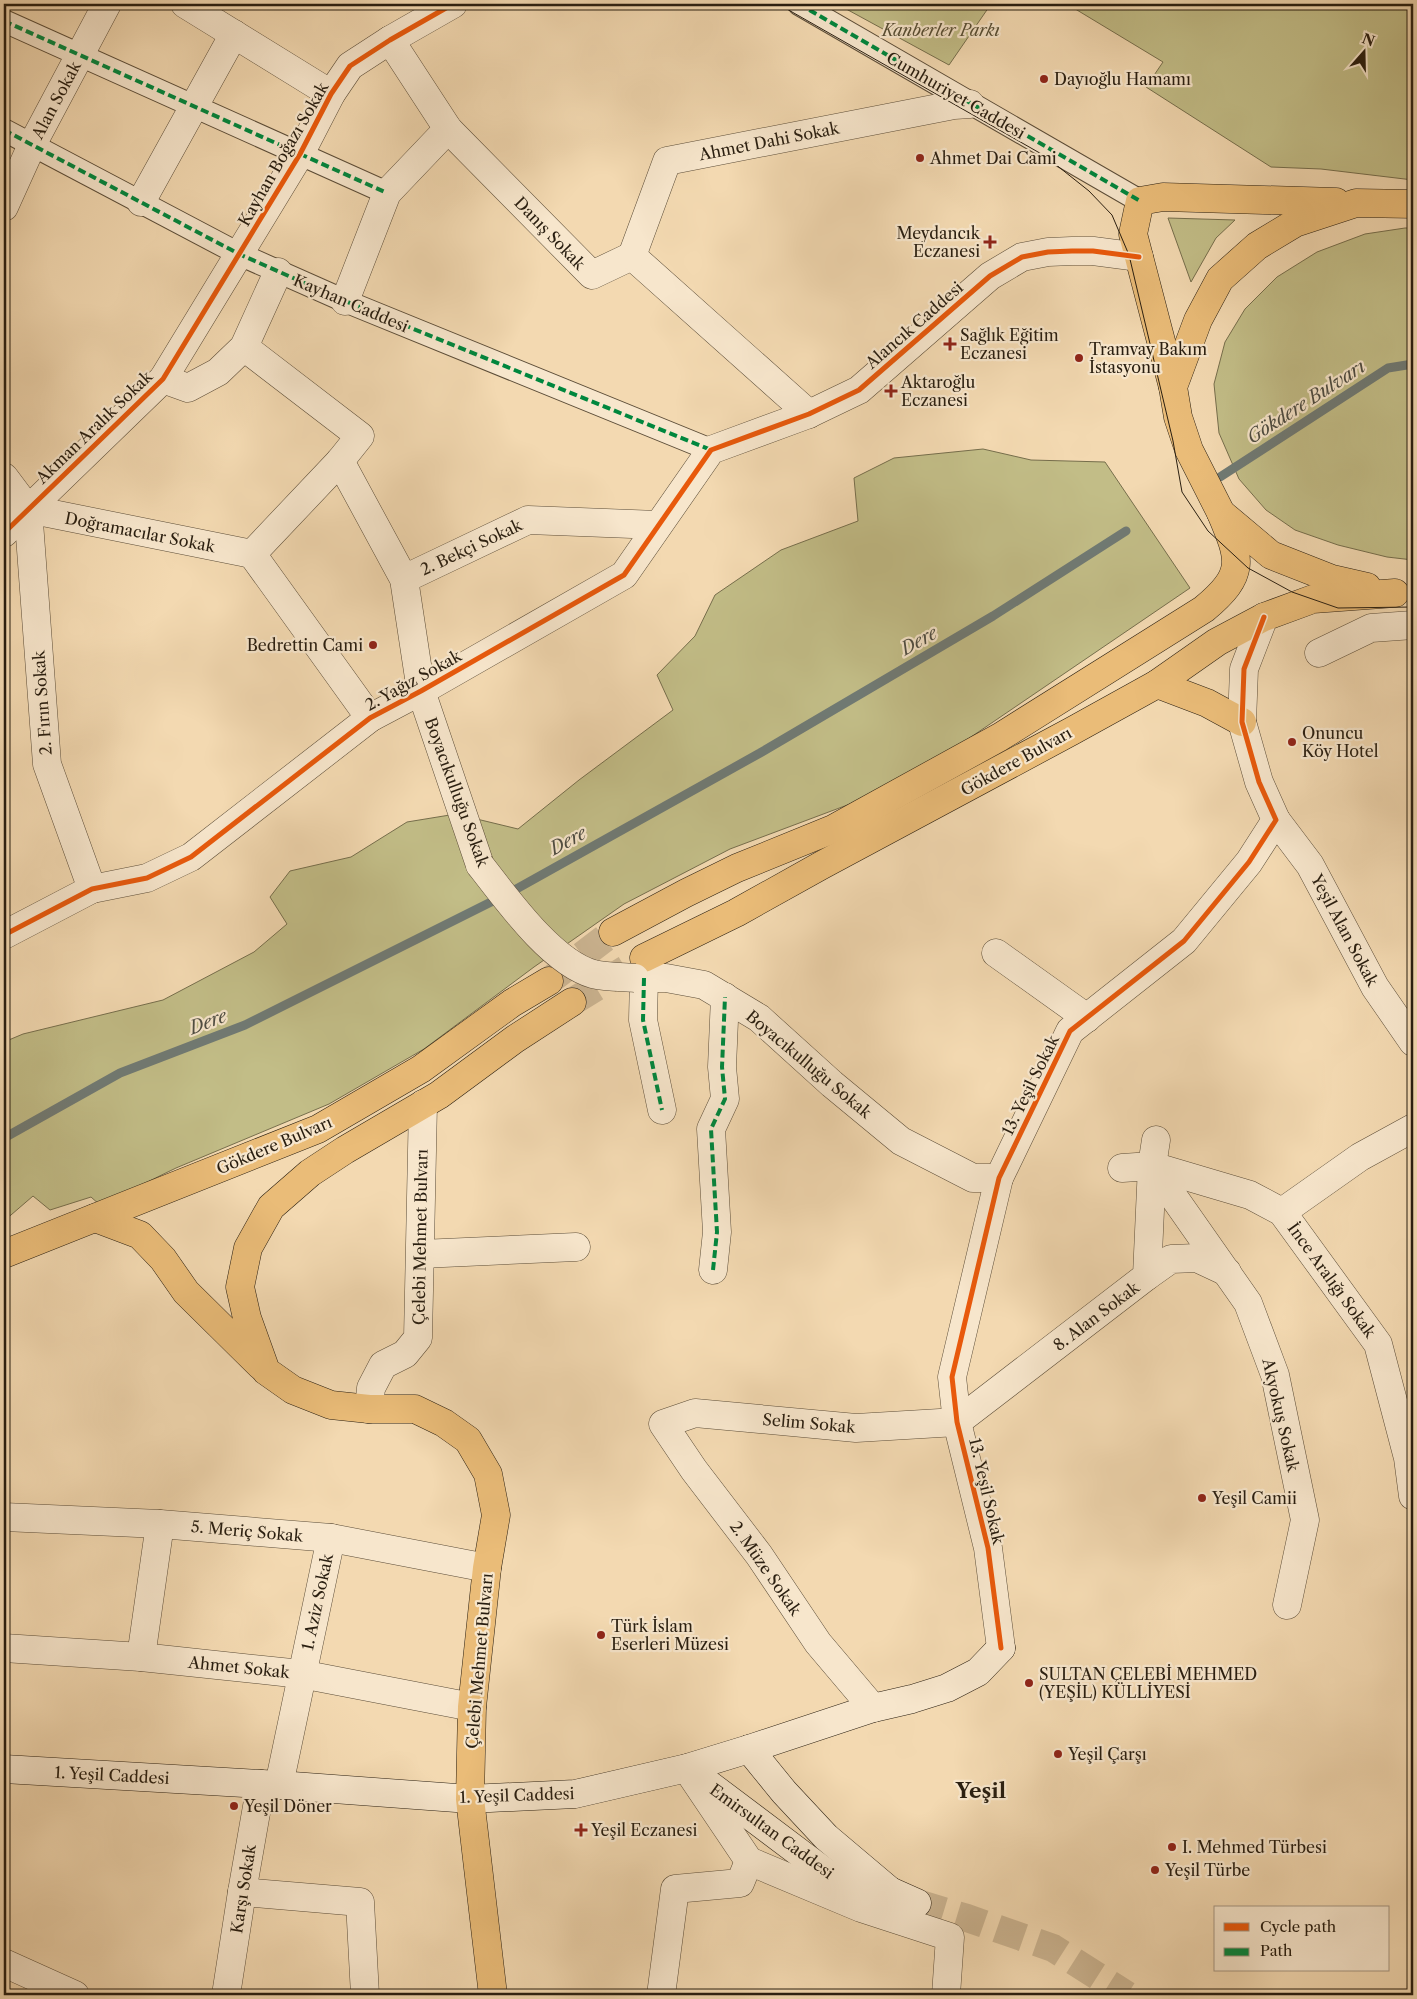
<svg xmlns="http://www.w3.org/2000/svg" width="1417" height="1999" viewBox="0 0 1417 1999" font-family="'Libre Caslon Text',serif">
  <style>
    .green { fill: #c2bd87; stroke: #766e4c }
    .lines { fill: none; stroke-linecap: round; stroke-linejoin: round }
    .stream { stroke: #707a74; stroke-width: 9 }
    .secondary-tunnel { stroke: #cbb491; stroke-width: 28; stroke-dasharray: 28 14; stroke-linecap: butt }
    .primary-tunnel { stroke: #cbb491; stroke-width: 28; stroke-dasharray: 28 14; stroke-linecap: butt }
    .pedestrian-casing { stroke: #5c4d38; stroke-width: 24 }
    .minor-casing { stroke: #5c4d38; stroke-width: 29 }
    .secondary-casing { stroke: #291e10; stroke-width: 29 }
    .primary-casing { stroke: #291e10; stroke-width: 29 }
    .pedestrian { stroke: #f7e6cc; stroke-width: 22 }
    .minor { stroke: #f7e6cc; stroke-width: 28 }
    .secondary { stroke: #f7e6cc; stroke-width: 28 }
    .primary { stroke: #eabc78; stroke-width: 28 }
    .tram { stroke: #291e10; stroke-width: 1 }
    .minor-bridge-casing { stroke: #5c4d38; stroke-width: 29; stroke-linecap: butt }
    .minor-bridge { stroke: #f7e6cc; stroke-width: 28 }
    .quiet { stroke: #00873e; stroke-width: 4; stroke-dasharray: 8 4; stroke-linecap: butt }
    .cycleway-casing { stroke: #f7e6cc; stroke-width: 8 }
    .cycleway { stroke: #e8590c; stroke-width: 5 }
    .poi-dot { fill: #8f2418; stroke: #f7e6cc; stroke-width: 2 }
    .labels { text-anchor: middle; stroke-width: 4.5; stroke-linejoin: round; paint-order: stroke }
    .park-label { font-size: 16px; font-style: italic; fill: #574e34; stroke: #f7e6cc }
    .poi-label { font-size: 16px; fill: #291e10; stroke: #f7e6cc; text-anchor: start }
    .street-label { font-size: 16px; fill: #291e10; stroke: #f7e6cc }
    .water-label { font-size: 18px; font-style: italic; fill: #4d4c42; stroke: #f7e6cc }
    .district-label { font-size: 21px; font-weight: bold; fill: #291e10; stroke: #f7e6cc }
  </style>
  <rect width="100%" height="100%" fill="#f3d9b1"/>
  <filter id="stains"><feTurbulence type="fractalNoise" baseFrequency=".004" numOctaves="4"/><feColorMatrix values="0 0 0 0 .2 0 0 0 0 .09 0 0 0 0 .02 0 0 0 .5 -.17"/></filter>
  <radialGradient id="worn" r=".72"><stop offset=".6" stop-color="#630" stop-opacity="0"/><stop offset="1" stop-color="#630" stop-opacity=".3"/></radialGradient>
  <!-- green -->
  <g class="green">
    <path d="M837,4h154l-42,61z"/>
    <path d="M1067,4h346v176l-92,-11 -50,-2 -125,-80 17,-25z"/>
    <path d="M1168,218l67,2 -19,18 -25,44z"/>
    <path d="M1405,228h8v332l-26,-3 -49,-12 -43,-15 -29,-20 -27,-31 -20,-46 -5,-49 11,-42 20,-33 32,-32 40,-25 48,-18z"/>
    <path d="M983,449l48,11 74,2 85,126 -244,166 -96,50 -120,45 -106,55 -90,63 -110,82 -95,55 -153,64 -76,37 -9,-8 -41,13 -17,-14 -29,25v-179l19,-8 140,-34 91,-48 33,-28 -17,-27 20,-26 61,-14 56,-35 49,-8 62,15 61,-49 94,-70 -16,-35 38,-39 20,-41 66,-45 77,-29 -4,-43 40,-20z"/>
  </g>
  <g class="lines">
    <!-- stream -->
    <g class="stream">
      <path d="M1220,477l168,-109 25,-4"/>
      <path d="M4,1138l116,-65 125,-48 264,-132 251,-140 233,-137 133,-85"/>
    </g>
    <!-- secondary-tunnel -->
    <path class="secondary-tunnel" d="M917,1903l50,15 86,30 74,47"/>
    <!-- primary-tunnel -->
    <g class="primary-tunnel">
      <path d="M549,981l64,-49"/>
      <path d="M572,1002l54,-33"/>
    </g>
    <!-- pedestrian casing -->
    <g class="pedestrian-casing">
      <g id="pedestrian">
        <path d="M799,4l341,197"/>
        <path d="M4,21l383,172"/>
        <path d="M4,130l235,124 106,47 366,149"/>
      </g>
    </g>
    <!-- minor casing -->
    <g class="minor-casing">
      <g id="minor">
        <path d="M185,4l146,90"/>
        <path d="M390,40l58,89 144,146 40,-19 177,158"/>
        <path d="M141,202l93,-168"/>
        <path d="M4,207l28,-62 75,-141"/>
        <path d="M632,256l35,-95 287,-56 16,-1"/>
        <path d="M345,301l42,-108 61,-64"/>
        <path d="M244,347l116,89 -20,25 -88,93"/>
        <path d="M163,379l25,9 30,-16 26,-25 34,-75"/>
        <path d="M340,461l64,118 17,112 59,174"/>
        <path d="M4,477l24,32"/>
        <path d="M28,509l19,255 45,125"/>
        <path d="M28,509l224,45"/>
        <path d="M4,533l159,-154 137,-225 31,-60 19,-28 40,-26 63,-36"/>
        <path d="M252,554l118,164"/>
        <path d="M404,579l124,-59 130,5"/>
        <path d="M1319,653l52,-25 42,-3"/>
        <path d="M1276,820l34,45 65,122 38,55"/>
        <path d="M4,935l88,-46 55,-11 44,-21 179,-139 51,-27 203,-116 87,-125 98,-36 50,-24 131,-114 32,-19 26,-5 24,-1h21l46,6"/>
        <path d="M996,953l91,65"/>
        <path d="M635,978h31l38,7 55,33 73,66 69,57 72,37h26"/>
        <path d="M644,978l-1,42 19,90"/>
        <path d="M1152,1166l98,29 32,17 96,132 30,114 5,38"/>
        <path d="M1122,1168l30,-2 96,137 27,72 30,145 -18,85"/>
        <path d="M1282,1212l78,-55 53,-29"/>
        <path d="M421,1254l155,-7"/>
        <path d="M713,1270l4,-38 -6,-103 14,-30 -3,-32 3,-70"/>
        <path d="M1147,1276l24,-17 26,-1 30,14"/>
        <path d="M369,1409l2,-21 12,-23 22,-11 13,-16 5,-234"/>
        <path d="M4,1517l156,7 171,14 156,30"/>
        <path d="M4,1648l137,9 160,17 171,33"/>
        <path d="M1001,1648l-13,-100 -31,-126 -5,-45 47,-199 71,-147 114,-90 65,-79 27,-42 -17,-38 -17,-60 2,-53 20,-52"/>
        <path d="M141,1657l19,-133"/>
        <path d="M873,1708l-55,-65 -59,-88 -65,-85 -31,-46 32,-11 161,15 101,-6 190,-146 5,-110 4,-26"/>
        <path d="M689,1772l60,89 112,47 89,29 -4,58"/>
        <path d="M279,1785l52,-247"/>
        <path d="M242,1892l118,10 5,93"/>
        <path d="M4,1963l71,32"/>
        <path d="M226,1995l16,-103 19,-108"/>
        <path d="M661,1995l14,-106 65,-6 9,-22"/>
      </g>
    </g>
    <!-- secondary casing -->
    <g class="secondary-casing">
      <g id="secondary">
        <path d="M749,1749l35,43 42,45 64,54 27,12"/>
        <path d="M687,1768l146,110 37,14 20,-1"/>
        <path d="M4,1769l275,16 191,14 105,-5 112,-26 62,-19 124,-41 39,-9 35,-11 31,-16 23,-24"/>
      </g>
    </g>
    <!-- primary casing -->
    <g class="primary-casing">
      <g id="primary">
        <path d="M1173,387l-40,-153 7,-33 23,-4 173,5"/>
        <path d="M1367,587l-35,-8 -61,-24 -50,-42 -32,-63 -11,-33 -5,-30 25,-67 22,-41 37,-33 38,-23 61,-20 57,1"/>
        <path d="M1157,684l50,19 35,19"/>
        <path d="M613,932l73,-39 51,-25 96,-39 167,-92 204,-128c42,-35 37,-49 17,-96"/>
        <path d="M644,958l92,-45 86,-48 250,-134 85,-47 60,-42 47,-25 49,-18 82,-6"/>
        <path d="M95,1218l45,17 23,24 23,33 75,74"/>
        <path d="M4,1254l314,-125 103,-60 91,-66 37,-22"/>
        <path d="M493,1995l-23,-196 2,-92 15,-139 9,-53 -8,-41 -20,-34 -24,-17 -29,-14h-46l-38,-4 -38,-15 -27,-19 -19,-53 -7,-31 8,-39 23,-41 39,-34 35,-23 94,-55 76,-56 57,-37"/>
      </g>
    </g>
    <!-- pedestrian -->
    <use href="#pedestrian" class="pedestrian"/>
    <!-- minor -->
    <use href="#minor" class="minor"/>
    <!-- secondary -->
    <use href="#secondary" class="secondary"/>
    <!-- primary -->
    <use href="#primary" class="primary"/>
    <!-- tram -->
    <path class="tram" d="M778,4l267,152 44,35 23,24 17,40 44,186 9,51 26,39 40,37 44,24 46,16 75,-1"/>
    <!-- minor-bridge casing -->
    <g class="minor-bridge-casing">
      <path id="minor-bridge" d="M480,865c26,33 71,97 113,109 13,3 29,3 42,4"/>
    </g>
    <!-- minor-bridge -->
    <use href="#minor-bridge" class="minor-bridge"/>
    <!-- quiet -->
    <g class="quiet">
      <path d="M799,4l341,197"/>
      <path d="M4,21l383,172"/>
      <path d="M4,130l235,124 106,47 366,149"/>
      <path d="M644,978l-1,42 19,90"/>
      <path d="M713,1270l4,-38 -6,-103 14,-30 -3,-32 3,-70"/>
    </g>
    <!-- cycleway casing -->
    <g class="cycleway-casing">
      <g id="cycleway">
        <path d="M4,533l159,-154 137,-225 31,-60 19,-28 40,-26 63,-36"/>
        <path d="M4,935l88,-46 55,-11 44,-21 179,-139 51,-27 203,-116 87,-125 98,-36 50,-24 131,-114 32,-19 26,-5 24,-1h21l46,6"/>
        <path d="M1001,1648l-13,-100 -31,-126 -5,-45 47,-199 71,-147 114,-90 65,-79 27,-42 -17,-38 -17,-60 2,-53 20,-52"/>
      </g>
    </g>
    <!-- cycleway -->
    <use href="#cycleway" class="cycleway"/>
  </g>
  <!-- markers -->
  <g class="poi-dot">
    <circle cx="1044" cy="79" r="5"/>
    <circle cx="920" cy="158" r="5"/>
    <path d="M987.5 234.5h5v5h5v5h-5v5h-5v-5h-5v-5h5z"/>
    <path d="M947.5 336.5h5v5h5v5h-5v5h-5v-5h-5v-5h5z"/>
    <circle cx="1079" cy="358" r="5"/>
    <path d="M888.5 383.5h5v5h5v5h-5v5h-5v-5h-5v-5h5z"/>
    <circle cx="373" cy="645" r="5"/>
    <circle cx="1292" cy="742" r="5"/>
    <circle cx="1202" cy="1498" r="5"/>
    <circle cx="601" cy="1635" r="5"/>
    <circle cx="1029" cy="1683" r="5"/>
    <circle cx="1058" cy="1754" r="5"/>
    <circle cx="234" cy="1806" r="5"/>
    <path d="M578.5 1822.5h5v5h5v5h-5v5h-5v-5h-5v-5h5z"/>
    <circle cx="1172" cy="1847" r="5"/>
    <circle cx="1155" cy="1870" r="5"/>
  </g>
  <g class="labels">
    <!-- park labels -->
    <g class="park-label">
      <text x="941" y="36">Kanberler Parkı</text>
    </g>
    <!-- poi labels -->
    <g class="poi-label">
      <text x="1054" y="85">Dayıoğlu Hamamı</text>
      <text x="930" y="164">Ahmet Dai Cami</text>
      <text x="980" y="239" text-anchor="end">Meydancık<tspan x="980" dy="18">Eczanesi</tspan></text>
      <text x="960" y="341">Sağlık Eğitim<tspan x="960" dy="18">Eczanesi</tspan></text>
      <text x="1089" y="355">Tramvay Bakım<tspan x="1089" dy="18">İstasyonu</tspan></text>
      <text x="901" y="388">Aktaroğlu<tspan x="901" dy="18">Eczanesi</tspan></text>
      <text x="363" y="651" text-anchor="end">Bedrettin Cami</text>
      <text x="1302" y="739">Onuncu<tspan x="1302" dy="18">Köy Hotel</tspan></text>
      <text x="1212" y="1504">Yeşil Camii</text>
      <text x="611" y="1632">Türk İslam<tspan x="611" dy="18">Eserleri Müzesi</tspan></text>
      <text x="1039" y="1680">SULTAN ÇELEBİ MEHMED<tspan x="1039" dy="18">(YEŞİL) KÜLLİYESİ</tspan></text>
      <text x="1068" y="1760">Yeşil Çarşı</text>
      <text x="244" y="1812">Yeşil Döner</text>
      <text x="591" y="1836">Yeşil Eczanesi</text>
      <text x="1182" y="1853">I. Mehmed Türbesi</text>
      <text x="1165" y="1876">Yeşil Türbe</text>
    </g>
    <!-- street labels -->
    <g class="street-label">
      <text transform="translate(956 95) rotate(30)" y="6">Cumhuriyet Caddesi</text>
      <text transform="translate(56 100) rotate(-62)" y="6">Alan Sokak</text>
      <text transform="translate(769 141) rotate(-11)" y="6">Ahmet Dahi Sokak</text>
      <text transform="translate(283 154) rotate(-60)" y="6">Kayhan Boğazı Sokak</text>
      <text transform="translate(550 233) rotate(46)" y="6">Danış Sokak</text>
      <text transform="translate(351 303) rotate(23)" y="6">Kayhan Caddesi</text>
      <text transform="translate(914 325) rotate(-41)" y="6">Alancık Caddesi</text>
      <text transform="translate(94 427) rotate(-44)" y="6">Akman Aralık Sokak</text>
      <text transform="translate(140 532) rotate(11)" y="6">Doğramacılar Sokak</text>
      <text transform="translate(471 547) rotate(-25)" y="6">2. Bekçi Sokak</text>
      <text transform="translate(413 680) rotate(-29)" y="6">2. Yağız Sokak</text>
      <text transform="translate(42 703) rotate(-94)" y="6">2. Fırın Sokak</text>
      <text transform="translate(1016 761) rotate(-29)" y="6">Gökdere Bulvarı</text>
      <text transform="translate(457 792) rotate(70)" y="6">Boyacıkulluğu Sokak</text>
      <text transform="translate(1345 930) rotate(62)" y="6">Yeşil Alan Sokak</text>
      <text transform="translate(809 1064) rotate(40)" y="6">Boyacıkulluğu Sokak</text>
      <text transform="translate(1030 1085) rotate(-64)" y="6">13. Yeşil Sokak</text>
      <text transform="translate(274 1145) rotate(-23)" y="6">Gökdere Bulvarı</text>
      <text transform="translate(420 1237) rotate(-89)" y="6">Çelebi Mehmet Bulvarı</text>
      <text transform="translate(1332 1280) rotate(54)" y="6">İnce Aralığı Sokak</text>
      <text transform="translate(1096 1316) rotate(-37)" y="6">8. Alan Sokak</text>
      <text transform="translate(1281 1415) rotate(77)" y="6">Akyokuş Sokak</text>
      <text transform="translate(809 1423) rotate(5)" y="6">Selim Sokak</text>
      <text transform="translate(987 1491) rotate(77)" y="6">13. Yeşil Sokak</text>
      <text transform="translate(247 1531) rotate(5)" y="6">5. Meriç Sokak</text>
      <text transform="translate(766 1568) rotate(55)" y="6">2. Müze Sokak</text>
      <text transform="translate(317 1602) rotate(-78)" y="6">1. Aziz Sokak</text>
      <text transform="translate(479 1661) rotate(-85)" y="6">Çelebi Mehmet Bulvarı</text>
      <text transform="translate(239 1667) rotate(6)" y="6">Ahmet Sokak</text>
      <text transform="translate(112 1775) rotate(3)" y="6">1. Yeşil Caddesi</text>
      <text transform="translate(517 1795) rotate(-2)" y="6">1. Yeşil Caddesi</text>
      <text transform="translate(772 1831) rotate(36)" y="6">Emirsultan Caddesi</text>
      <text transform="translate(243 1889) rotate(-81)" y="6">Karşı Sokak</text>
    </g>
    <!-- water labels -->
    <g class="water-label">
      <text transform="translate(1306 402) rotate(-33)" y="6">Gökdere Bulvarı</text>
      <text transform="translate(919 641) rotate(-30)" y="6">Dere</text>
      <text transform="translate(568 841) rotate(-29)" y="6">Dere</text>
      <text transform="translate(208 1022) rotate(-21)" y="6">Dere</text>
    </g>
    <!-- district labels -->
    <g class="district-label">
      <text x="981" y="1798">Yeşil</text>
    </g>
  </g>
  <!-- margin -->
  <rect width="1417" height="1999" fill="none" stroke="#f3d9b1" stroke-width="20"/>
  <rect x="5" y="5" width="1407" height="1989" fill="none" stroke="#291e10" stroke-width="2.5"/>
  <rect x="10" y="10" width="1397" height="1979" fill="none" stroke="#291e10"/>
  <!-- legend -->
  <rect x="1214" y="1906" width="175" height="65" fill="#f7e6cc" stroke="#a59681"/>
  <rect x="1224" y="1923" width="25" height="8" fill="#e8590c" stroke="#a59681"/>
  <text x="1260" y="1932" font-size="15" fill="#291e10">Cycle path</text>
  <rect x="1224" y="1948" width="25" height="8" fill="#00873e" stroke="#a59681"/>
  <text x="1260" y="1956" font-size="15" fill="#291e10">Path</text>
  <!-- north arrow -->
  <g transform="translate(1364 52) rotate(20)" stroke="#f7e6cc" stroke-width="4" paint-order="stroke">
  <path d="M0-4L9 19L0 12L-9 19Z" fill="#291e10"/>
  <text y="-8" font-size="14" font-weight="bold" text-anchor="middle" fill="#291e10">N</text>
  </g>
  <rect width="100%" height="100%" filter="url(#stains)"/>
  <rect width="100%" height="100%" fill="url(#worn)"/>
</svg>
